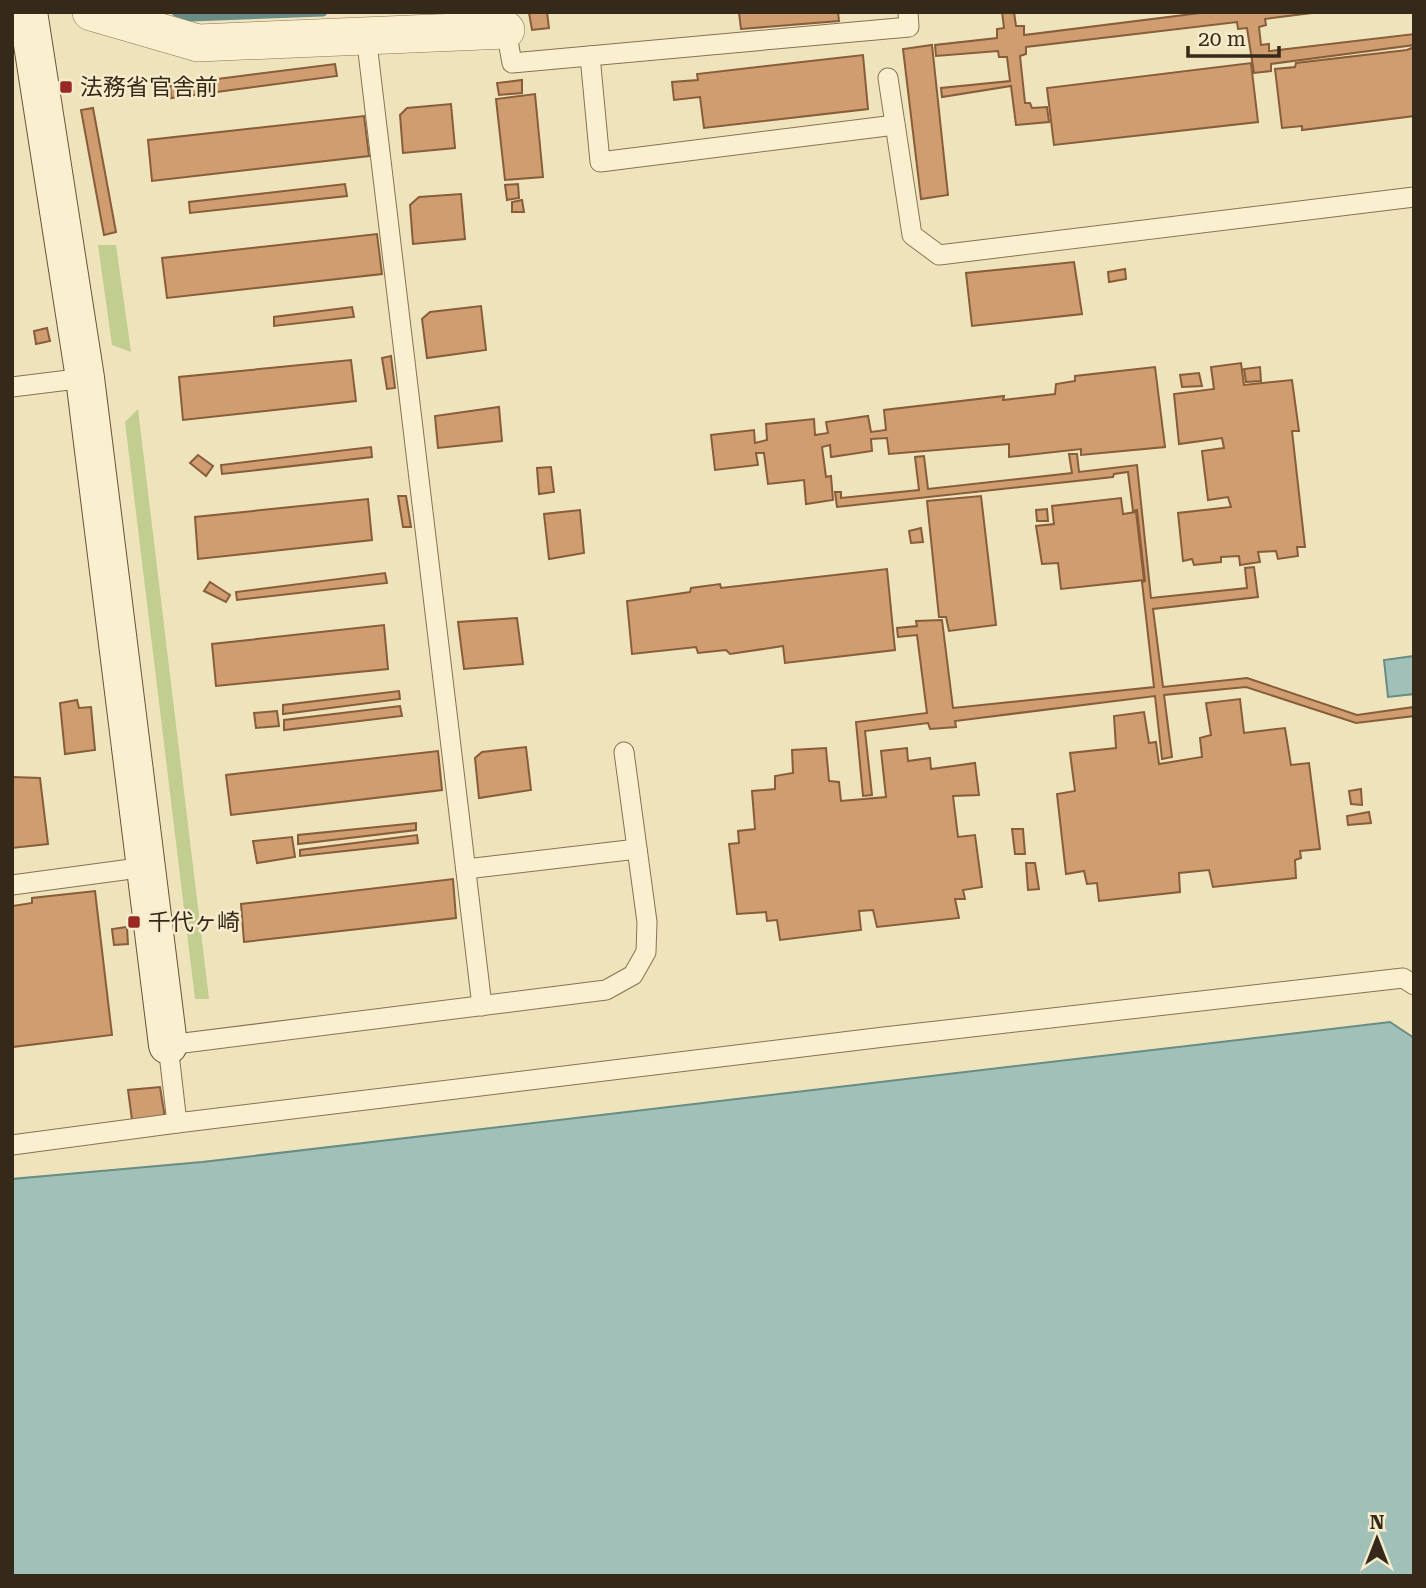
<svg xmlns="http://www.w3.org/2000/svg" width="1426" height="1588" viewBox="0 0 1426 1588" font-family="'Roboto Serif','Noto Sans JP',serif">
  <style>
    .green { fill: #c2cd90 }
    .water { fill: #a0c0b8; stroke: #678d86; stroke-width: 2 }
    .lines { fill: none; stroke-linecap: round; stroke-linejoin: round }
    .stream { stroke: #678d86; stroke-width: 9 }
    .building { fill: #cf9d70; stroke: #875d3a; stroke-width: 2 }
    .lane-casing { stroke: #877255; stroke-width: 21 }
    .street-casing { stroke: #877255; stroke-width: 38 }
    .secondary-casing { stroke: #685338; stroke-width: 40 }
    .lane { stroke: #faefcf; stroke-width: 19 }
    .street { stroke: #faefcf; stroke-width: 37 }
    .secondary { stroke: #faefcf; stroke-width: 38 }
    .poi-dot { fill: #982823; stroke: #f6eccb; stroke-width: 2.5 }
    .labels { text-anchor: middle; stroke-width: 5; stroke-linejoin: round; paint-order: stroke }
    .poi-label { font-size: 23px; fill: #35291a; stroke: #f6eccb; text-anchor: start }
  </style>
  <rect width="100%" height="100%" fill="#efe3bc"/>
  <!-- green -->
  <g class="green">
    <path d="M98,245h18l15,107 -19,-7z"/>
    <path d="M138,409l71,590h-14l-70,-577z"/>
  </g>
  <!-- water -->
  <g class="water">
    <path d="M1414,656v38l-26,3 -4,-37z"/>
    <path d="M1390,1022l24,16v538h-1402v-397l190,-17z"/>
  </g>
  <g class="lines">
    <!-- stream -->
    <path class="stream" d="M176,12l15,5 132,-5"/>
  </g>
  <!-- building -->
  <g class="building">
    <path d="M547,12l2,16 -17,2 -3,-17z"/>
    <path d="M838,12l1,9 -98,8 -2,-16z"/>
    <path d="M1002,12h12l2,14h8v9l184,-23h112l-55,7 1,6 -7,2 2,18 8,-1v7l145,-17v11l-143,19v7l-17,2 -7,-45 -9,1 -1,-7 -211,25v7l-6,2 5,47h5l2,5 15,-1 2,15 -33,3 -5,-39 -69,11 -1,-9 69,-7 -3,-24h-8l-1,-6 -62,5 -1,-11 62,-7v-9l7,-1z"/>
    <path d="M932,45l16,150 -27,4 -18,-150z"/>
    <path d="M1414,47v69l-112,14v-4l-20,2 -7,-59 20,-2 1,-4 111,-13z"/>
    <path d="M863,55l5,54 -164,19 -4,-31 -26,3 -2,-18 26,-2 -1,-6z"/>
    <path d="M1251,63l7,59 -204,23 -7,-57z"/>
    <path d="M335,64l2,12 -166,22 -1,-13z"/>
    <path d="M522,80v13l-23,2 -2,-12z"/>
    <path d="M535,94l8,83 -38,3 -9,-81z"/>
    <path d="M451,104l4,44 -52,5 -3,-38 7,-7z"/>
    <path d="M93,108l23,124 -12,3 -23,-125z"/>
    <path d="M364,116l5,40 -217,25 -4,-41z"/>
    <path d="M345,184l2,12 -157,17 -1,-11z"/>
    <path d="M518,184l1,14 -12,2 -2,-15z"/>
    <path d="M461,194l4,45 -52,5 -3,-39 9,-8z"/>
    <path d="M522,200l2,12h-12v-10z"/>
    <path d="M377,234l5,40 -215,24 -5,-40z"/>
    <path d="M1074,262l8,52 -110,12 -6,-53z"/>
    <path d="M1125,269l1,10 -17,3 -1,-10z"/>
    <path d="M481,306l5,44 -59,8 -5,-39 8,-7z"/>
    <path d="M352,307l2,10 -80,9v-9z"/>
    <path d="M47,328l3,13 -14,3 -2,-13z"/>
    <path d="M391,356l4,32 -8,1 -5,-31z"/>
    <path d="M351,360l5,41 -173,19 -4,-43z"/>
    <path d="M1241,363l3,22 48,-5 7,51h-7l13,116h-8l1,9 -20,3 -2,-8 -18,1 2,10 -20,3 -1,-9 -18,1v5l-27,3 -2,-6 -9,2 -5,-48 53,-6 -3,-10 -20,3 -6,-49 22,-3 -2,-10 -43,6 -5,-50 40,-5 -3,-22z"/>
    <path d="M1155,367l10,80 -84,8v-6l-72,8v-13l-120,10 -2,-16 -16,1 1,12 -41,6 -1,-12 -8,2 4,30 5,-1 2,24 -27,4 -2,-24 -36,4 -4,-31h-8l2,12 -43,5 -4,-35 43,-5 1,13 12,-3 -1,-16 48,-5 1,16 13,-2 -2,-11 42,-6 3,16 15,-2 -2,-20 120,-14 -1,4 52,-6 1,-10 19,-3v-5z"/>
    <path d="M1260,367l1,14 -15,1 -2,-13z"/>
    <path d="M1199,373l3,13 -20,1 -2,-12z"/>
    <path d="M499,407l3,34 -64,7 -3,-32z"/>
    <path d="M371,447l1,10 -150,17 -1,-9z"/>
    <path d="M1069,454h8l2,18 58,-7 14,133 96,-10 -2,-20 9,-1 4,30 -105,12 10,78 84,-9 110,37 57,-8v9l-58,7 -110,-36 -82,8 8,62 -10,2 -7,-63 -200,25 1,6 -26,2 -2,-6 -63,8 7,64 -9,1 -7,-74 71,-9 -10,-78 -19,2 -1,-9 20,-2 -1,-5 26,-1 11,88 201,-21 -12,-105 3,-1 -8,-71 -4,1 -5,-39 -14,2 -1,3 -276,30 -2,-15h6v6l78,-8 -4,-33 9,-1 4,33 144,-16z"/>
    <path d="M198,455l15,11 -7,10 -16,-13z"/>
    <path d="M551,467l3,25 -15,2 -2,-26z"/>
    <path d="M398,496h8l5,31h-8z"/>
    <path d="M981,496l15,129 -47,6 -3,-14h-7l-12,-116z"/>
    <path d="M1121,498l2,16 13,-2 8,68 -83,9 -3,-26 -16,1 -6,-38 18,-2 -2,-18z"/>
    <path d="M368,499l4,41 -174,19 -3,-42z"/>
    <path d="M1047,509l1,12h-11l-1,-11z"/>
    <path d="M580,510l4,43 -35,6 -5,-45z"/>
    <path d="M921,528l2,14 -12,1 -2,-12z"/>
    <path d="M887,569l8,81 -110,13 -2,-17 -53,8 -4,-4 -28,3 -2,-6 -64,7 -5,-53 63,-9 1,-4 29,-4 1,4z"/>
    <path d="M385,573l2,10 -150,17 -1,-8z"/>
    <path d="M210,582l20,13 -4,7 -22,-11z"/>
    <path d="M517,618l6,46 -59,5 -6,-47z"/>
    <path d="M384,625l4,44 -172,17 -4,-42z"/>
    <path d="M399,691l1,8 -117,15v-9z"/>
    <path d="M1240,699l4,34 41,-5 6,37 18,-2 11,86 -20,2 1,7 -6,2 1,18 -83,9 -4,-17 -30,3 1,19 -81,9 -2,-18 -10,1 -3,-13 -18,3 -9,-80 18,-3 -5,-38 46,-5 -2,-32 30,-4 5,31 7,-1 3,22 43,-7 -2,-19 11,-3 -5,-32z"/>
    <path d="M77,700l2,8 12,-1 4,43 -30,4 -5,-51z"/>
    <path d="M400,706l2,10 -118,14v-10z"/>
    <path d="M277,711l2,15 -23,2 -2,-15z"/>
    <path d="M526,747l5,43 -52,8 -4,-40 7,-6z"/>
    <path d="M826,748l3,33 10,1 2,19 45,-4 -5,-46 26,-3 1,13 22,-3 1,11 44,-6 4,32 -26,1 5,41 17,-2 7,52 -19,3 2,9h-10l4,19 -82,9 -4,-17 -14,1 2,19 -81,10 -3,-20 -10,1 -1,-9 -29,2 -8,-70 10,-1 -1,-12 17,-2 -3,-38 23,-2v-13l18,-3 -1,-23z"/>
    <path d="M438,751l4,39 -211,25 -5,-40z"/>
    <path d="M12,777l28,1 8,66 -36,4z"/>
    <path d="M1361,789l1,16 -11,-1 -2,-13z"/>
    <path d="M1369,812l2,11 -23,2 -1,-9z"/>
    <path d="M416,823v7l-118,14v-9z"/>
    <path d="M1012,829h11l2,25h-10z"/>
    <path d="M417,835l1,8 -118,13v-6z"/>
    <path d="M292,837l3,20 -38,6 -4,-22z"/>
    <path d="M1026,863h9l4,26 -11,1z"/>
    <path d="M453,879l3,39 -212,24 -3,-38z"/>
    <path d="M95,891l17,144 -100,12v-141l20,-3v-5z"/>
    <path d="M127,927l1,17 -14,1 -2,-16z"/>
    <path d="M160,1087l5,31 -33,2 -4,-30z"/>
  </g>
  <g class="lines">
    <!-- lane casing -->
    <g class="lane-casing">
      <g id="lane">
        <path d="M506,30l6,33 397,-36 -1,-15"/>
        <path d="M366,35l116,971"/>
        <path d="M590,56l10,106 295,-37"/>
        <path d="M888,78l24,157 27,20 475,-58"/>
        <path d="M12,387l73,-9"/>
        <path d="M624,752l23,170 -1,30 -13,23 -27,15 -438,55 9,78 707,-86 519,-59 11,7"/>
        <path d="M466,869l171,-20"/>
        <path d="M12,885l134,-18"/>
        <path d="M12,1145l165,-22"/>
      </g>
    </g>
    <!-- street casing -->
    <g class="street-casing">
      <path id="street" d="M91,12l107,31 308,-13"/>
    </g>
    <!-- secondary casing -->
    <g class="secondary-casing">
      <path id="secondary" d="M28,12l57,366 83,667"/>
    </g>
    <!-- lane -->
    <use href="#lane" class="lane"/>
    <!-- street -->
    <use href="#street" class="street"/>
    <!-- secondary -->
    <use href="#secondary" class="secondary"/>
  </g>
  <!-- markers -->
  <g class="poi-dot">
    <rect x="59" y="80" width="14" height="14" rx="3.5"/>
    <rect x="127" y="915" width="14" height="14" rx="3.5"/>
  </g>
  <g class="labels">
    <!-- poi labels -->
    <g class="poi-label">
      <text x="80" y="95">法務省官舎前</text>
      <text x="148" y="930">千代ヶ崎</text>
    </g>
  </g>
  <!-- border -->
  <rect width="1426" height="1588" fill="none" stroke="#35291a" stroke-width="28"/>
  <!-- north arrow -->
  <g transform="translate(1377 1539)" stroke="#f6eccb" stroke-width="5" paint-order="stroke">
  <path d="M0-5L12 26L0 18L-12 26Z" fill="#35291a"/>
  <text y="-10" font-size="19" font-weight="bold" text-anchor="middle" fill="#35291a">N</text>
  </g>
  <!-- scale -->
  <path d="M1188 46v10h91v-10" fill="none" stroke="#35291a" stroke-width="3.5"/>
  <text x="1198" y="46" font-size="21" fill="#35291a" stroke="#f6eccb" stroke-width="5" paint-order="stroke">20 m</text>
</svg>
